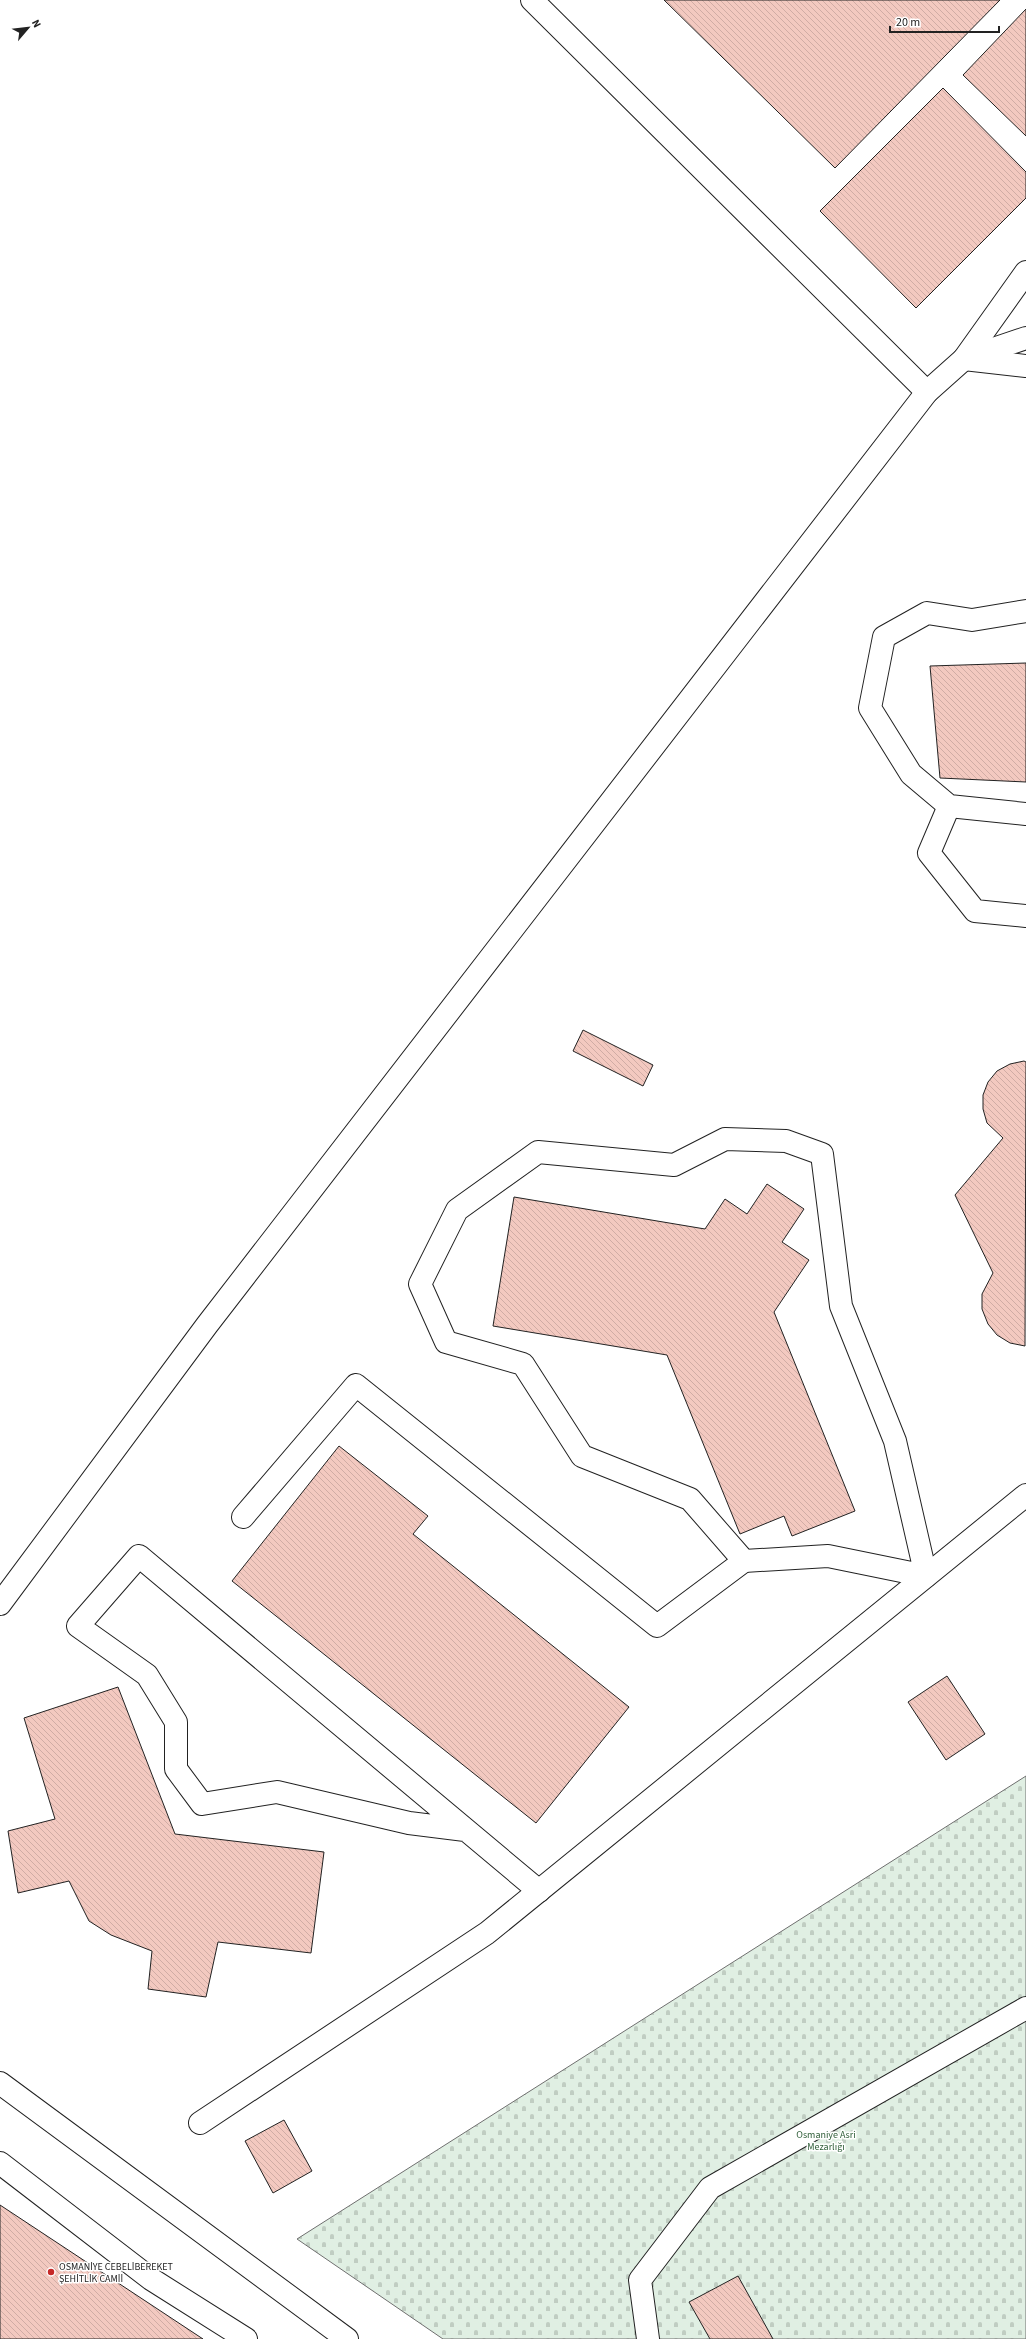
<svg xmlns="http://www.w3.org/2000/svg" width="1026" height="2339" viewBox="0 0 1026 2339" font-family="'Source Sans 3',sans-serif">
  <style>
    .cemetery { fill: url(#cemetery-stones); stroke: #6f6f6f }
    .building { fill: url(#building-back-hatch); stroke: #222 }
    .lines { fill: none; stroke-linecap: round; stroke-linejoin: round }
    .street-casing { stroke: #222; stroke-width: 24 }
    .highway-casing { stroke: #222; stroke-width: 24 }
    .street { stroke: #fff; stroke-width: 22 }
    .highway { stroke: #fff; stroke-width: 22 }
    .poi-dot { fill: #c62828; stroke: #fff; stroke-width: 1.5 }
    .labels { text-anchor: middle; stroke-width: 3; stroke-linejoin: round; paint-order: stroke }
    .park-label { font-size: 10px; fill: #2f5e38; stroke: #fff }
    .poi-label { font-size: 10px; fill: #222; stroke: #fff; text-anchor: start }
  </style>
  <defs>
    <pattern id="cemetery-stones" width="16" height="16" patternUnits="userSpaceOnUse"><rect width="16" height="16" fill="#e0efe3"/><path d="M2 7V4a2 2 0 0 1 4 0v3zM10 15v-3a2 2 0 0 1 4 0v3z" fill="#c0cdc2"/></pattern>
    <pattern id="building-back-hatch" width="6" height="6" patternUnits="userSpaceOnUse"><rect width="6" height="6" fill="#f3c9c0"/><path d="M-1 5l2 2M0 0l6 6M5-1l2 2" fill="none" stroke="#d0aca5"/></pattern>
  </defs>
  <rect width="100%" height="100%" fill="#fff"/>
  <!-- cemetery -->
  <path class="cemetery" d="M1026,1776v563h-583l-146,-100z"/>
  <!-- building -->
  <g class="building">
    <path d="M664,0h336l-165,168z"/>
    <path d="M1026,9v127l-63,-61z"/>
    <path d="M943,88l83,84v26l-110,110 -96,-97z"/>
    <path d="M1026,663v119l-86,-4 -10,-112z"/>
    <path d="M583,1030l70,35 -10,21 -70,-35z"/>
    <path d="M1024,1061l2,1 -1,284 -15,-3 -13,-8 -9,-11 -6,-15v-15l11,-21 -38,-78 48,-57 -16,-15 -4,-14v-14l5,-13 9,-11 13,-7z"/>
    <path d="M767,1184l37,25 -22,33 27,18 -35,52 81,199 -63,25 -8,-20 -44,18 -73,-179 -174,-29 21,-129 191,32 20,-30 22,15z"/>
    <path d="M339,1446l89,70 -15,18 216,173 -93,116 -304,-242z"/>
    <path d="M947,1676l38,58 -39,26 -38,-58z"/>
    <path d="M118,1687l57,147 149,18 -13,101 -93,-11 -12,55 -58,-8 4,-38 -41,-16 -22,-14 -20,-40 -51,12 -10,-62 47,-12 -31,-101z"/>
    <path d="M284,2120l28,51 -39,22 -28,-52z"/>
    <path d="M0,2205l203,134h-203z"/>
    <path d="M738,2276l35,63h-63l-21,-37z"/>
  </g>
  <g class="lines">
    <!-- street casing -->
    <g class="street-casing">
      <g id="street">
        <path d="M532,0l395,392"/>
        <path d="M1026,272l-62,87 62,7"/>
        <path d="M1026,611l-54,9 -45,-7 -43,24 -14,71 41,66 38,32 77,8"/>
        <path d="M949,806l-20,47 46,58 51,5"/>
        <path d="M725,1139l61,2 36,13 19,152 54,135 31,135 -98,-20 -84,5 -54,-62 -108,-43 -59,-92 -77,-22 -26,-58 37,-74 81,-58 136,13z"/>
        <path d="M243,1517l113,-132 301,241 87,-65"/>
        <path d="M0,1604l207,-279 720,-933 37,-33 62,-21"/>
        <path d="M465,1830l-56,-7 -132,-31 -75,12 -26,-35v-47l-29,-47 -69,-49 61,-70 400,335"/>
        <path d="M200,2123l287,-190 539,-438"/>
        <path d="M648,2339l-8,-59 70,-92 316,-180"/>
      </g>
    </g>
    <!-- highway casing -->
    <g class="highway-casing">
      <g id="highway">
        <path d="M0,2083l347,256"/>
        <path d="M0,2163l151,116 95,60"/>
      </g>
    </g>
    <!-- street -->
    <use href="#street" class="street"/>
    <!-- highway -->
    <use href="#highway" class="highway"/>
  </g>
  <!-- markers -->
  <circle class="poi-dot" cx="51" cy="2272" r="4"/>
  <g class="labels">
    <!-- park labels -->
    <g class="park-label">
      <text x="826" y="2138">Osmaniye Asri<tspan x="826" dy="12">Mezarlığı</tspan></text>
    </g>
    <!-- poi labels -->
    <g class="poi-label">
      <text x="59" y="2270">OSMANİYE CEBELİBEREKET<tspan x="59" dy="12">ŞEHİTLİK CAMİİ</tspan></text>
    </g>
  </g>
  <!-- north arrow -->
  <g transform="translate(28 28) rotate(62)" stroke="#ffffff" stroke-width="3" paint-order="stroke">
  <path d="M0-3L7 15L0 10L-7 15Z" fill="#222222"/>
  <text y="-6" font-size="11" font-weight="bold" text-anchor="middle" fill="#222222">N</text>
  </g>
  <!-- scale -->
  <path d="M890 26v6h109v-6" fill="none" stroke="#222222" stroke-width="2"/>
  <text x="896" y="26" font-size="12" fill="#222222" stroke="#ffffff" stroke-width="3" paint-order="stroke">20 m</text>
</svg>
